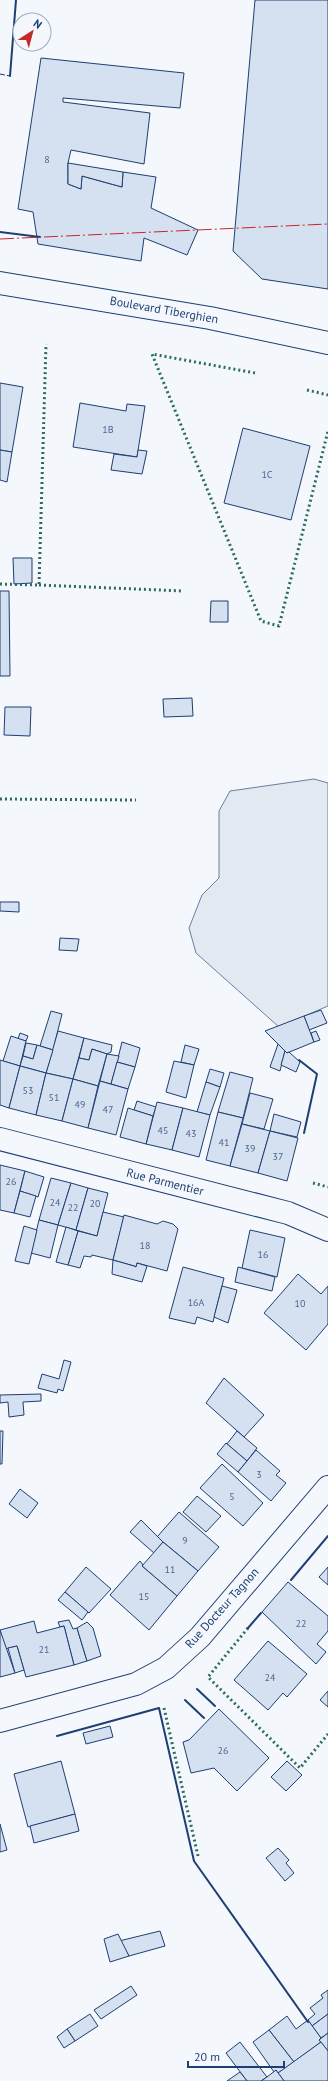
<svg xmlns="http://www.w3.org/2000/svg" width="328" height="2081" viewBox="0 0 328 2081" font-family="'PT Sans',sans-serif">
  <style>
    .green { fill: #e3e9f0; stroke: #687fa3 }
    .building { fill: #d5e0f0; stroke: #1d3f73 }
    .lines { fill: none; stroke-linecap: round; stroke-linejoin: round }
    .street-casing { stroke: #1d3f73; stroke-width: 24 }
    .street { stroke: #f4f7fb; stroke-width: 22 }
    .hedge { stroke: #2c6c60; stroke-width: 3; stroke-dasharray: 2 3; stroke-linecap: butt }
    .fence { stroke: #1d3f73; stroke-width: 1; stroke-dasharray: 5 2; stroke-linecap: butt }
    .wall { stroke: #1d3f73; stroke-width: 2 }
    .power { stroke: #c62828; stroke-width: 1; stroke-dasharray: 14 3 2 3; stroke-linecap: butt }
    .labels { text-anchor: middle; stroke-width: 3; stroke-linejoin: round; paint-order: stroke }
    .number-label { font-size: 10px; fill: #4b6792 }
    .street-label { font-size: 12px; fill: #1d3f73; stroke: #f4f7fb }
  </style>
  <rect width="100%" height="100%" fill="#f4f7fb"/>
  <!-- green -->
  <path class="green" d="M314,779l14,4v223l-49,21 -83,-74 -7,-25 13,-33 17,-17v-67l11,-20z"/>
  <!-- building -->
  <g class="building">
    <path d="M255,0h73v289l-66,-10 -29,-28z"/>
    <path d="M41,58l143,15 -4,35 -117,-10v4l87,11 -6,51 -73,-14 -3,13v21l13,5 1,-13 40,11 1,-15 33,5 -5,31 47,22 -11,25 -43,-17 -3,23 -103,-17 -5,-32 -15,-3z"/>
    <path d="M68,163l55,9 -1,15 -40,-11 -1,13 -13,-5z"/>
    <path d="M0,383l23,4 -11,65 -12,-2z"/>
    <path d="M80,403l46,8 1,-7 18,2 -8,51 -64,-10z"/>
    <path d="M243,428l67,18 -19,74 -67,-17z"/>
    <path d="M0,450l12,2 -5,30 -7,-2z"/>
    <path d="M138,450l9,1 -5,23 -31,-4 3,-16 23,3z"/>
    <path d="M13,558h19v25l-18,1z"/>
    <path d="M0,591h9l1,85h-10z"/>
    <path d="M211,601h17v21h-18z"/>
    <path d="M192,698l1,18 -29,1 -1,-18z"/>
    <path d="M5,707h26l-1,29 -26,-1z"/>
    <path d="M0,902h19v10l-19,-1z"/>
    <path d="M60,938l19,1 -2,12 -18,-1z"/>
    <path d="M321,1010l6,13 -18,7 -5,-14z"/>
    <path d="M51,1011l11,3 -9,36 -13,-4z"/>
    <path d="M304,1016l10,26 -27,11 -22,-22z"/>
    <path d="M58,1031l26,7 -11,41 -27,-6z"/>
    <path d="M316,1031l4,9 -6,2 -3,-9z"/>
    <path d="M20,1033l8,3 -2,5 -8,-2z"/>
    <path d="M11,1036l15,5 -6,25 -17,-5z"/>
    <path d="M84,1038l28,7 -1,7 -4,2 -15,-5 -3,11 -10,-2z"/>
    <path d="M122,1042l18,6 -5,19 -18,-5z"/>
    <path d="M26,1043l11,2 -4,14 -10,-3z"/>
    <path d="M278,1044l7,7 -5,20 -10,-4z"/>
    <path d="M37,1045l16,5 -7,23 -26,-7 3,-10 10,3z"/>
    <path d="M185,1045l14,4 -5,16 -13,-3z"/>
    <path d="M92,1049l15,5 -9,32 -25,-7 6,-21 10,2z"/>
    <path d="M285,1051l2,2 2,-1 11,10 -4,10 -15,-7z"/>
    <path d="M107,1054l12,2 -8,28 -11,-3z"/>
    <path d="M0,1060l20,6 -11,42 -9,-3z"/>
    <path d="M174,1061l20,4 -8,33 -20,-6z"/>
    <path d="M117,1062l18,5 -7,22 -17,-5z"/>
    <path d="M20,1066l26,7 -10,42 -27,-7z"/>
    <path d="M210,1069l14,4 -4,14 -14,-5z"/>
    <path d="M230,1072l23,6 -10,40 -25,-6z"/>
    <path d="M46,1073l27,6 -11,42 -26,-6z"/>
    <path d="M73,1079l25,7 -10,42 -26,-7z"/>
    <path d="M100,1081l28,8 -12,46 -28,-7z"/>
    <path d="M206,1082l14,5 -10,28 -13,-3z"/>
    <path d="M250,1093l23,6 -9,30 -22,-5z"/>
    <path d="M137,1101l19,6 -3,9 -19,-6z"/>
    <path d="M157,1102l26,6 -11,42 -26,-6z"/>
    <path d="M128,1108l25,8 -7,28 -26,-7z"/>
    <path d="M183,1108l27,7 -11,42 -27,-7z"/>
    <path d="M218,1112l25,6 -13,48 -24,-6z"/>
    <path d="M274,1114l27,8 -4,15 -27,-6z"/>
    <path d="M242,1124l28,7 -12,42 -28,-7z"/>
    <path d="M270,1131l28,7 -11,43 -29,-8z"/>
    <path d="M0,1165l25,6 -11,42 -14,-3z"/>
    <path d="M25,1171l19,6 -6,20 -18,-6z"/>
    <path d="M51,1178l20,5 -13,42 -19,-5z"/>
    <path d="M71,1183l17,5 -12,42 -18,-5z"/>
    <path d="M88,1188l20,5 -11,43 -21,-6z"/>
    <path d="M20,1191l16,5 -6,21 -16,-4z"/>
    <path d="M103,1212l21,5 -11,43 -21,-5 -1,2 -7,-1 -4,12 -12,-3 10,-34 19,5z"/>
    <path d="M124,1215l33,9 6,-3 10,3 5,5 -11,42 -30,-8 -1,4 -2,-1 -21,-6z"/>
    <path d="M39,1220l19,5 -8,33 -19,-5z"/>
    <path d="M24,1226l13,4 -8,34 -14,-3z"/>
    <path d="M66,1227l12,4 -10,34 -12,-3z"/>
    <path d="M250,1230l35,8 -8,39 -35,-9z"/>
    <path d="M113,1260l21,6 2,1 1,-4 10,3 -5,16 -30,-8z"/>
    <path d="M183,1267l41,11 -11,44 -16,-5 -2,7 -26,-6z"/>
    <path d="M238,1267l37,10 -3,14 -37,-9z"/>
    <path d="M298,1274l23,20 7,-8v38l-22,26 -42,-37z"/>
    <path d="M222,1286l15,4 -9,33 -14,-6z"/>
    <path d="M64,1360l7,2 -8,29 -5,-2 -1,4 -19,-5 4,-14 17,5z"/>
    <path d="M224,1378l40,37 -20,22 -38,-34z"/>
    <path d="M41,1394v7l-18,1 1,13 -15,2 -1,-15 -8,1v-8z"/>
    <path d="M0,1431h3l-1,33h-2z"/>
    <path d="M237,1431l20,17 -10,13 -20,-17z"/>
    <path d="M226,1443l21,18 -9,11 -21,-18z"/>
    <path d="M256,1450l24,21 -4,4 10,8 -15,18 -33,-29z"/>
    <path d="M222,1464l41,39 -20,23 -43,-38z"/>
    <path d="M20,1489l18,14 -11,15 -18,-14z"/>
    <path d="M197,1496l24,20 -15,16 -23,-20z"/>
    <path d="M179,1512l40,35 -21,24 -41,-34z"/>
    <path d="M141,1520l22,22 -9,11 -24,-21z"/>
    <path d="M163,1542l35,29 -21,25 -35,-30z"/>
    <path d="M140,1561l3,4 -1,1 35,30 -28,34 -39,-35z"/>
    <path d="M86,1567l25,22 -22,24 -24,-21z"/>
    <path d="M328,1567v18l-9,-8z"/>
    <path d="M288,1582l40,34v15l-11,13 9,8 -10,12 -54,-52z"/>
    <path d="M65,1592l23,20 -6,8 -24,-20z"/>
    <path d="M69,1620l4,9 4,-1 10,33 -13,4 -10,-39 -4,1 -2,-5z"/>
    <path d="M34,1621l3,12 27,-7 10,39 -48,12 -9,-31 -12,3 -5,-19z"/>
    <path d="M87,1622l6,6 8,28 -14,5 -10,-33z"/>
    <path d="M0,1630l15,43 -15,4z"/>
    <path d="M268,1641l39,33 -20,23 -4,-4 -15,17 -34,-30z"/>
    <path d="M17,1646l7,24 -9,3 -7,-25z"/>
    <path d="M328,1691v16l-8,-7z"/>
    <path d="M219,1709l50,49 -32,33 -23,-23 -23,5 -8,-31 6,-2z"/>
    <path d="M110,1726l3,11 -27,7 -3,-11z"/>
    <path d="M61,1761l14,53 -47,13 -14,-53z"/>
    <path d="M287,1761l15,14 -16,16 -15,-14z"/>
    <path d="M75,1814l4,17 -45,12 -4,-17z"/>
    <path d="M0,1824l7,26 -7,2z"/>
    <path d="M278,1848l11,12 -3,3 8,10 -9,8 -19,-23z"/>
    <path d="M160,1931l5,15 -36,10 -10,-15z"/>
    <path d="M118,1934l11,22 -19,6 -6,-23z"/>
    <path d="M131,1986l6,9 -36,24 -7,-9z"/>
    <path d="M328,1990v24l-16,12 -4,-6 7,-6 -5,-6 13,-10 -2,-3z"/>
    <path d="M90,2014l8,12 -23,15 -8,-12z"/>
    <path d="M328,2014v19l-7,5 -9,-12z"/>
    <path d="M287,2016l9,13 12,-9 13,18 -2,2 2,2 -27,20 -25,-32z"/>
    <path d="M67,2029l8,12 -11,7 -7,-11z"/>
    <path d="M269,2030l25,32 -16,11 -2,-3 -2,2 -21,-30z"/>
    <path d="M328,2033v18l-9,-11z"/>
    <path d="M240,2042l27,35 -6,4h-14l-21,-28z"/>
    <path d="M321,2042l7,9v30h-44l-6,-8z"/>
    <path d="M276,2070l8,11h-23l6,-4z"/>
    <path d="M240,2072l7,9h-20z"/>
  </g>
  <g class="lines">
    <!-- street casing -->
    <g class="street-casing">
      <g id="street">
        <path d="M0,283l210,35 118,25"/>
        <path d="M0,1139l288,74 40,17"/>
        <path d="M0,1721l136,-37 30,-16 34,-31 128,-150"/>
      </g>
    </g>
    <!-- street -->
    <use href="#street" class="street"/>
    <!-- hedge -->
    <g class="hedge">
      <path d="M255,373l-103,-19 109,267 18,5 49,-195"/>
      <path d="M307,390l21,5"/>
      <path d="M0,584l39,1 7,-241"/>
      <path d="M39,585l144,6"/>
      <path d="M0,799l136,1"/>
      <path d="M313,1183l15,4"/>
      <path d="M248,1628l-40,49 92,91 28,-34"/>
      <path d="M164,1708l34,148"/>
    </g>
    <!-- fence -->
    <path class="fence" d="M0,74l10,2"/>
    <!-- wall -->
    <g class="wall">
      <path d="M10,76l6,-76"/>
      <path d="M0,232l40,5"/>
      <path d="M299,1060l18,14 -13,59"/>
      <path d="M291,1580l37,-44"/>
      <path d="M248,1628l13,-15"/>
      <path d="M197,1689l18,17"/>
      <path d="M185,1700l19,18"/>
      <path d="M57,1736l102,-28 35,153 114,161"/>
    </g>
    <!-- power -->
    <path class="power" d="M0,239l328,-15"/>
  </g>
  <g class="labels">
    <!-- number labels -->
    <g class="number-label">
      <text x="47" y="163">8</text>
      <text x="108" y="433">1B</text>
      <text x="267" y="478">1C</text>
      <text x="28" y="1094">53</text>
      <text x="54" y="1101">51</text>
      <text x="80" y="1108">49</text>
      <text x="108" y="1113">47</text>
      <text x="163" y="1134">45</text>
      <text x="191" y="1137">43</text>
      <text x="224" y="1146">41</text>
      <text x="250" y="1152">39</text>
      <text x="278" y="1160">37</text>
      <text x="11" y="1185">26</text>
      <text x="55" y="1206">24</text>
      <text x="95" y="1207">20</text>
      <text x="73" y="1211">22</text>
      <text x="145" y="1249">18</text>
      <text x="263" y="1258">16</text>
      <text x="196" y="1306">16A</text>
      <text x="300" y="1307">10</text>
      <text x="259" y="1478">3</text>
      <text x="232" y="1500">5</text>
      <text x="185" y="1544">9</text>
      <text x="170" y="1573">11</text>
      <text x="144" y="1600">15</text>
      <text x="301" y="1627">22</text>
      <text x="44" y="1653">21</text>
      <text x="270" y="1681">24</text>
      <text x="223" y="1754">26</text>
    </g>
    <!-- street labels -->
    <g class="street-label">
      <text transform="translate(164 310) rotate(10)" y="4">Boulevard Tiberghien</text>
      <text transform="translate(165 1182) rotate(14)" y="4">Rue Parmentier</text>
      <text transform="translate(222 1608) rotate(-48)" y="4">Rue Docteur Tagnon</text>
    </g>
  </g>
  <!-- north arrow -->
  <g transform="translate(32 32) rotate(36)"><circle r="19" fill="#f4f7fb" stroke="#9eadc5"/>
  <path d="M0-3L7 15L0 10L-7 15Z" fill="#c62828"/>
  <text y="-6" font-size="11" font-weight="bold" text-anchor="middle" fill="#1d3f73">N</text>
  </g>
  <!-- scale -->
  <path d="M188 2061v6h96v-6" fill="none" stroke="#1d3f73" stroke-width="2"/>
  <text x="194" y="2061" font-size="12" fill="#1d3f73" stroke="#f4f7fb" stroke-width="3" paint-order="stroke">20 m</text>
</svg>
